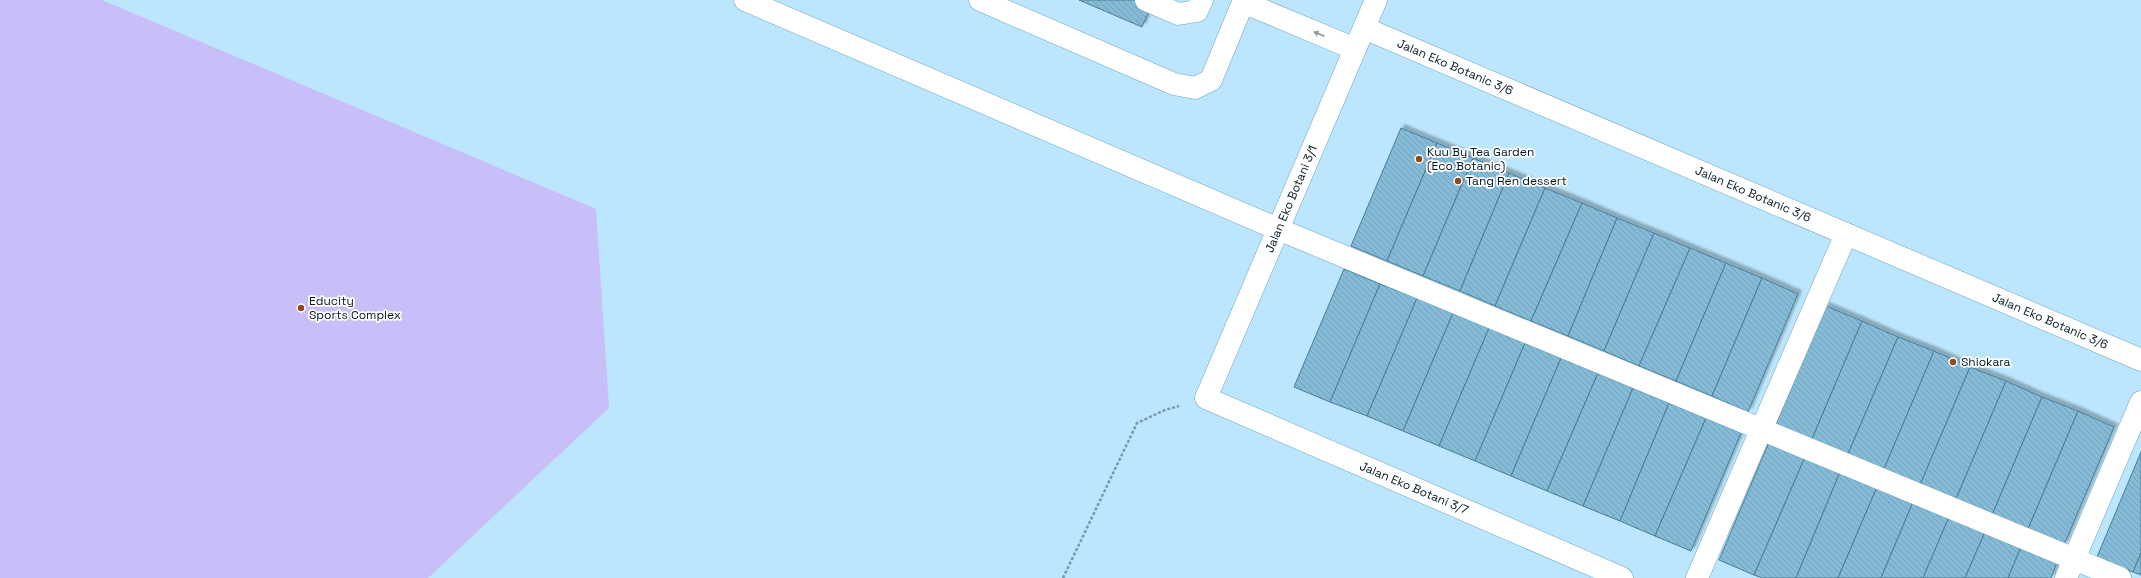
<svg xmlns="http://www.w3.org/2000/svg" width="2141" height="578" viewBox="0 0 2141 578" font-family="'Space Grotesk',sans-serif">
  <style>
    .grass { fill: #c8bef8 }
    .building { fill: url(#building-back-hatch); stroke: #497c96; filter: url(#shadow) }
    .lines { fill: none; stroke-linecap: round; stroke-linejoin: round }
    .minor-casing { stroke: #6fa4bf; stroke-width: 23 }
    .path { stroke: #7799ab; stroke-width: 2.5; stroke-dasharray: 3 2; stroke-linecap: butt }
    .minor { stroke: #fff; stroke-width: 22 }
    .oneway { fill: #8d969b }
    .poi-dot { fill: #8e4b1c; stroke: #fff; stroke-width: 1.5 }
    .labels { text-anchor: middle; stroke-width: 3.5; stroke-linejoin: round; paint-order: stroke }
    .street-label { font-size: 12px; fill: #021620; stroke: #fff }
    .poi-label { font-size: 12px; fill: #021620; stroke: #fff; text-anchor: start }
  </style>
  <defs>
    <pattern id="building-back-hatch" width="6" height="6" patternUnits="userSpaceOnUse"><rect width="6" height="6" fill="#86bbd7"/><path d="M-1 5l2 2M0 0l6 6M5-1l2 2" fill="none" stroke="#72a0b8"/></pattern>
    <filter id="shadow"><feDropShadow dx="3.5" dy="-3.5" stdDeviation="1" flood-color="#0004"/></filter>
  </defs>
  <rect width="100%" height="100%" fill="#bbe6fd"/>
  <!-- grass -->
  <path class="grass" d="M0,0h102l494,209 13,199 -181,170h-428z"/>
  <!-- building -->
  <g class="building">
    <path d="M1079,0h75l-12,27z"/>
    <path d="M1401,128l36,15 -50,118 -36,-15z"/>
    <path d="M1437,143l36,15 -50,118 -36,-15z"/>
    <path d="M1473,158l36,15 -49,118 -37,-15z"/>
    <path d="M1509,173l36,15 -50,118 -35,-15z"/>
    <path d="M1545,188l37,15 -51,118 -36,-15z"/>
    <path d="M1582,203l35,15 -49,118 -37,-15z"/>
    <path d="M1617,218l37,15 -50,118 -36,-15z"/>
    <path d="M1654,233l36,15 -51,118 -35,-15z"/>
    <path d="M1690,248l36,15 -50,118 -37,-15z"/>
    <path d="M1726,263l36,15 -50,118 -36,-15z"/>
    <path d="M1344,269l36,15 -50,118 -36,-15z"/>
    <path d="M1762,278l36,16 -50,118 -36,-16z"/>
    <path d="M1380,284l37,14 -50,118 -37,-14z"/>
    <path d="M1417,298l36,15 -50,118 -36,-15z"/>
    <path d="M1826,306l36,15 -50,118 -36,-15z"/>
    <path d="M1453,313l36,15 -50,118 -36,-15z"/>
    <path d="M1862,321l36,16 -50,117 -36,-15z"/>
    <path d="M1489,328l36,15 -50,118 -36,-15z"/>
    <path d="M1898,337l36,14 -50,118 -36,-15z"/>
    <path d="M1525,343l36,15 -50,118 -36,-15z"/>
    <path d="M1934,351l36,16 -50,118 -36,-16z"/>
    <path d="M1561,358l37,15 -51,118 -36,-15z"/>
    <path d="M1970,367l36,14 -50,118 -36,-14z"/>
    <path d="M1598,373l35,15 -50,118 -36,-15z"/>
    <path d="M2006,381l36,16 -50,118 -36,-16z"/>
    <path d="M1633,388l36,15 -49,118 -37,-15z"/>
    <path d="M2042,397l36,14 -50,118 -36,-14z"/>
    <path d="M1669,403l37,15 -51,118 -35,-15z"/>
    <path d="M2078,411l36,16 -50,118 -36,-16z"/>
    <path d="M1706,418l35,15 -50,118 -36,-15z"/>
    <path d="M1769,442l36,15 -51,118 -35,-15z"/>
    <path d="M2141,452v101l-8,19 -36,-15z"/>
    <path d="M1805,457l35,15 -44,106h-34l-8,-3z"/>
    <path d="M1840,472l37,15 -39,91h-42z"/>
    <path d="M1877,487l36,15 -32,76h-43z"/>
    <path d="M1913,502l36,15 -26,61h-42z"/>
    <path d="M1949,517l36,15 -20,46h-42z"/>
    <path d="M1985,532l36,15 -13,31h-43z"/>
    <path d="M2021,547l36,15 -6,16h-43z"/>
    <path d="M2141,553v22l-8,-3z"/>
  </g>
  <g class="lines">
    <!-- minor casing -->
    <g class="minor-casing">
      <g id="minor">
        <path d="M745,0l533,229 842,349"/>
        <path d="M980,0l194,84 21,4 16,-8 33,-80"/>
        <path d="M1146,0l32,14 19,-3 5,-11"/>
        <path d="M1376,0l-170,398 416,180"/>
        <path d="M1243,2l112,47"/>
        <path d="M1364,28l777,332"/>
        <path d="M1697,578l149,-344"/>
        <path d="M2066,578l75,-176"/>
      </g>
    </g>
    <!-- path -->
    <path class="path" d="M1063,578l74,-155 28,-13 14,-4"/>
    <!-- minor -->
    <use href="#minor" class="minor"/>
  </g>
  <!-- one-way arrows -->
  <defs><path id="oneway-solid" d="M-6-.8H1V-3.2L6.5 0L1 3.2V.8H-6Z"/></defs>
  <use class="oneway" href="#oneway-solid" transform="translate(1319 34) rotate(-157)"/>
  <!-- markers -->
  <g class="poi-dot">
    <circle cx="1419" cy="159" r="4"/>
    <circle cx="1458" cy="181" r="4"/>
    <circle cx="301" cy="308" r="4"/>
    <circle cx="1953" cy="362" r="4"/>
  </g>
  <g class="labels">
    <!-- street labels -->
    <g class="street-label">
      <text transform="translate(1455 67) rotate(23)" y="4">Jalan Eko Botanic 3/6</text>
      <text transform="translate(1753 194) rotate(23)" y="4">Jalan Eko Botanic 3/6</text>
      <text transform="translate(1291 199) rotate(-67)" y="4">Jalan Eko Botani 3/1</text>
      <text transform="translate(2050 321) rotate(23)" y="4">Jalan Eko Botanic 3/6</text>
      <text transform="translate(1414 488) rotate(23)" y="4">Jalan Eko Botani 3/7</text>
    </g>
    <!-- poi labels -->
    <g class="poi-label">
      <text x="1427" y="156">Kuu By Tea Garden<tspan x="1427" dy="14">(Eco Botanic)</tspan></text>
      <text x="1466" y="185">Tang Ren dessert</text>
      <text x="309" y="305">Educity<tspan x="309" dy="14">Sports Complex</tspan></text>
      <text x="1961" y="366">Shiokara</text>
    </g>
  </g>
</svg>
